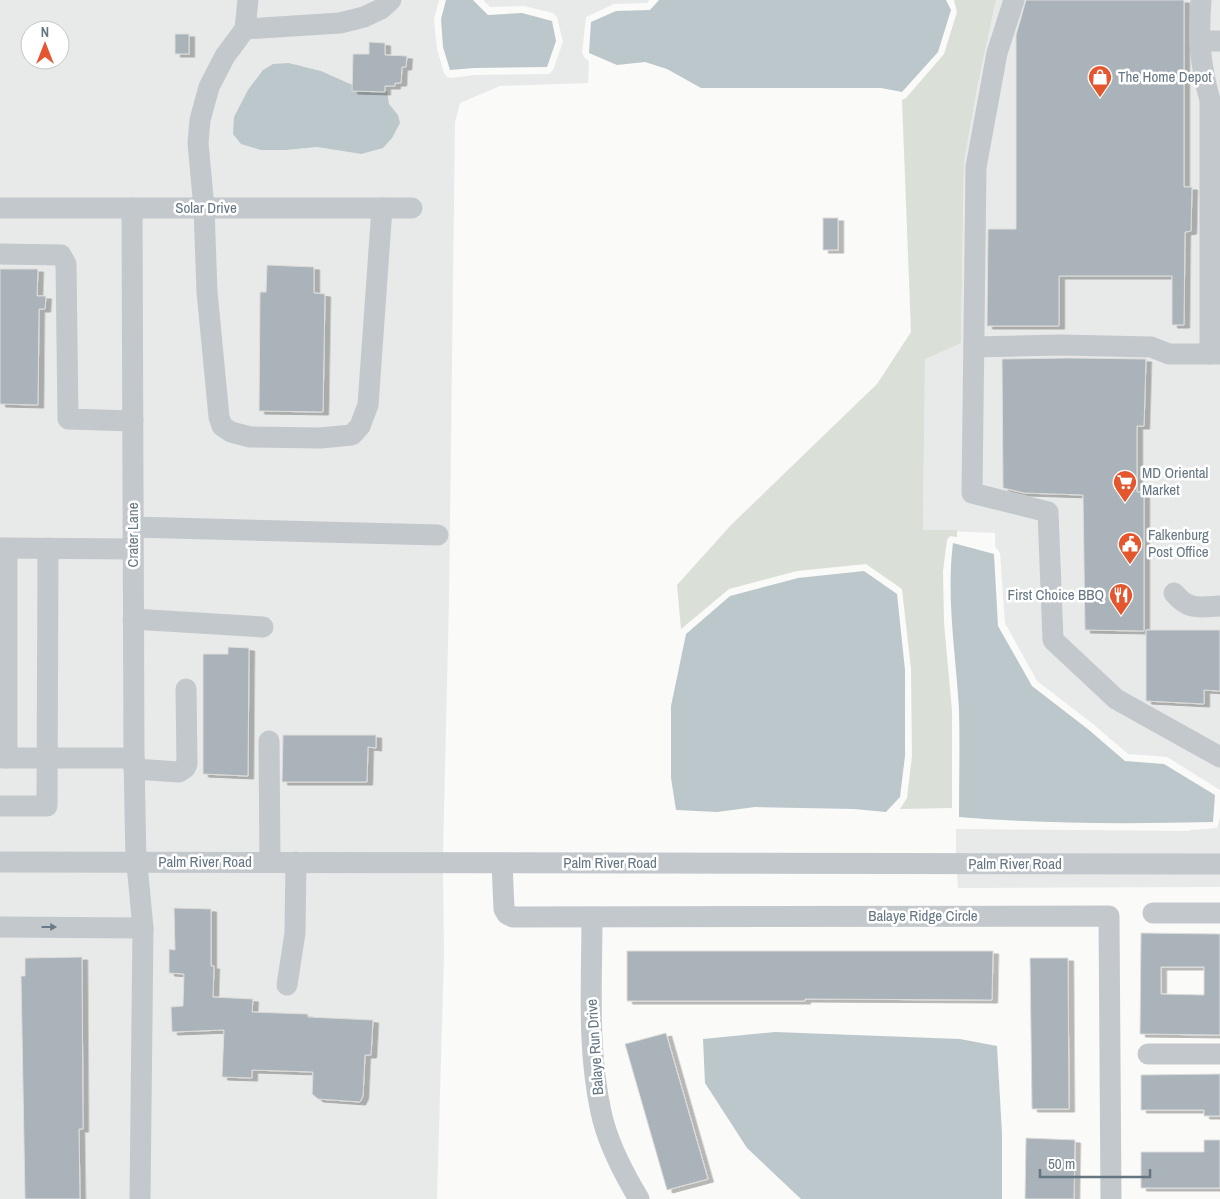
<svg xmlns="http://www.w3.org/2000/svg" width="1220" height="1199" viewBox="0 0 1220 1199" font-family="'Archivo Narrow',sans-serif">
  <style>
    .built { fill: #e8e9e9; fill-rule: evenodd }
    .green { fill: #dadfd7 }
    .water { fill: #bbc7cb }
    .building { fill: #aab3b9; stroke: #dcdcda; fill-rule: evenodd; filter: url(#shadow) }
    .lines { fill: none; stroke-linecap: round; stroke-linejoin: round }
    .minor { stroke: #c3c8cc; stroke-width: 21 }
    .oneway { fill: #6a7a87 }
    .labels { text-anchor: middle; stroke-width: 5; stroke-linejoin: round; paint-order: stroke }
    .poi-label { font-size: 15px; fill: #657683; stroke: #fff; text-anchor: start }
    .street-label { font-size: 15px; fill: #657683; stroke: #fff }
  </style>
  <defs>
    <filter id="shadow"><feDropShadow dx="5.5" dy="3" stdDeviation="0" flood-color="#0004"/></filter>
  </defs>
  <rect width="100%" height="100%" fill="#fafaf8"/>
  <!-- built -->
  <g class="built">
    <path d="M0,0h439l-5,20 3,29 7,24 3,4 4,1 23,-3 75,-1 4,-4 10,-28 -6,-25 -4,-4 -29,-7 -34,1 -7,-7h166l-2,3 -33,1 -28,13 -4,35 2,5 5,4 -1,22 -88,3 -40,17 -5,19 -6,477 -6,255h-300l-3,-638 279,1 1,-17 -420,-1zM30,30h30v30h-30zM289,63l32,8 43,19 25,14 9,11 -37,39 -44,-7 -31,3z"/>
    <path d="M996,0h224v790l-53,-33 -39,-3 -35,-30 -56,-43 -32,-58 -5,-70 -5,-7v-13l-72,-3 2,-171 36,-17 3,-179 13,-74z"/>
    <path d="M0,216h124l4,638 -128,-1z"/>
    <path d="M1220,818v37h-264v-26l234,2v-1l27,-2z"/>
    <path d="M0,870l443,1 1,83 -7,245h-437z"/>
    <path d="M957,872l263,1v14l-262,1z"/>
  </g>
  <!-- green -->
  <path class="green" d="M954,0h42l-19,89 -13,74 -3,180 -36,16 -2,171h34v7l-7,-1 -3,4 -4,31 1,52 8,88v97l-52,1 7,-11 5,-42 -1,-87 -9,-80 -36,-25 -69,7 -68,18 -48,40 -4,-44 54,-60 146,-141 34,-52 -9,-232 4,-2 38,-44 13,-42z"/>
  <!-- water -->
  <g class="water">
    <path d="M446,0h27l15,15 34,-2 30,8 4,20 -9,26 -73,1 -24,2 -7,-23 -2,-28z"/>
    <path d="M659,0h287l5,10 -13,42 -36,40 -21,-4h-180l-34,-19 -22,-7 -28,3 -28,-12 2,-31 25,-11 34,-1z"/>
    <path d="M289,63l32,8 43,19 23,1 2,13 9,11 2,8 -8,15 -9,10 -22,6 -44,-7 -31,3h-25l-20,-6 -8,-10 1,-17 14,-27 15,-20 10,-6z"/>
    <path d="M953,543l41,11 4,72 34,60 57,44 36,31 39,3 51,31 -2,27c-85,2 -170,2 -254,-5 0,-35 1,-71 0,-107 -3,-56 -13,-111 -6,-167z"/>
    <path d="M864,571l33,23 8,76v86l-5,41 -14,15 -32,-3 -99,-2 -38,5 -41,-2 -5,-32v-72l15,-72 44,-38 68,-18z"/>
    <path d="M775,1032l185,7 37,7 5,88v65h-201l-54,-51 -42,-65 -2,-44z"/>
  </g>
  <!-- building -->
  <g class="building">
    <path d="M1026,0h158v187h8l-1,44 -6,1 -1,93h-12v-49h-113v50h-72l1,-97h28v-194z"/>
    <rect x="175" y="34" width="14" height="20"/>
    <path d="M369,42l16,1v12l22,1 -1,11h-4l-1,16h-6v3h-10v6l-33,-1 1,-37h16z"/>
    <rect x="823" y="218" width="15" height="32"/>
    <path d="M267,265l47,2v26l11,1 -2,118 -64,-1 1,-119h6z"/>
    <path d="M0,269h38l-1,27h9l-1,13h-6l-1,96 -38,-1z"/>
    <path d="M1069,358l77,1 -2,67h-7v66h7v139l-59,-1 -2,-135 -59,-2 -21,-5 -1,-129z"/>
    <path d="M1146,630h74v61l-16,-1v14l-58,-3z"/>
    <path d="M228,647l21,1 -1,128 -45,-2v-120h25z"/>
    <path d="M283,735h93v13l-8,-1 -1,35h-85z"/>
    <path d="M174,908l37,1v57h3l-1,31 40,2 -1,13 56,2v3l65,3 -2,35h-6l-2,41 -3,6 -42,-3 -6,-5 1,-22 -61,-2v8l-30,-1 2,-47 -52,2 -1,-25 12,-1 1,-32 -15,-1v-24l6,1z"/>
    <path d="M1141,933l79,1v101l-80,-1zM1161,967h43v28l-43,-1z"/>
    <path d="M627,951h366l-1,49 -187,-1v2h-178z"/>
    <path d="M82,957l1,172h-4l1,70h-55l-4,-223h4v-18z"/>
    <path d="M1030,958h38l1,151h-37z"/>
    <path d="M666,1033l42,146 -41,11 -42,-146z"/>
    <path d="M1220,1074v42h-16v-6h-63v-35z"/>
    <path d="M1026,1138l49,2 -1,59h-49z"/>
    <path d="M1204,1140h16v48h-79v-36h63z"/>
  </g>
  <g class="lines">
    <!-- minor -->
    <g class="minor">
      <path d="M1014,0l-17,53 -21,114 -4,326 76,19 5,128 63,59 104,58"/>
      <path d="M1201,0c-3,37 -1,65 9,100v254"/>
      <path d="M245,29l3,-29"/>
      <path d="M1200,41h20"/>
      <path d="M0,208h412"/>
      <path d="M132,208l2,550 2,104 2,13 5,53 -3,271"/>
      <path d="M382,208l-14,197 -8,21 -8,9 -32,3 -70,-1 -19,-5 -9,-6 -3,-9 -12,-125 -3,-84 -6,-65 2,-23 9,-33 16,-31 20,-27 95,-6 24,-6 17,-8 10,-9"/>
      <path d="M0,254l61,1 5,9 2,155 65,2"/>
      <path d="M974,347l86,-2 91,2 18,7h51"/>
      <path d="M133,527l305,8"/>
      <path d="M0,548l133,1"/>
      <path d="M7,548v210"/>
      <path d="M1174,593c15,18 25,14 46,13"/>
      <path d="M133,619l130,8"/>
      <path d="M269,741l1,121"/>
      <path d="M0,758h134"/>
      <path d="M134,769l45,3 6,-4 2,-4 -1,-75"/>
      <path d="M0,806h47l1,-258"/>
      <path d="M0,862l1220,2"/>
      <path d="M502,863l2,46 3,5 6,3 596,-1 2,283"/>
      <path d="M1153,913h67"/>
      <path d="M592,917c0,65 -5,131 9,195 6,29 23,62 38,87"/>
      <path d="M0,927l143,1"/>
      <path d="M287,985l8,-52 1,-71"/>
      <path d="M1148,1054h72"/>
    </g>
  </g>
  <!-- one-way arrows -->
  <defs><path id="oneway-solid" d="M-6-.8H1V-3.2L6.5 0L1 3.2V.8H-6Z" transform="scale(1.25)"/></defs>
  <use class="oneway" href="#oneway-solid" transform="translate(49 927)"/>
  <!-- icons -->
  <defs>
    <g id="shop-pin" transform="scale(1.25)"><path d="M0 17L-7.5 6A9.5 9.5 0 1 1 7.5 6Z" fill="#e4572e" stroke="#fff"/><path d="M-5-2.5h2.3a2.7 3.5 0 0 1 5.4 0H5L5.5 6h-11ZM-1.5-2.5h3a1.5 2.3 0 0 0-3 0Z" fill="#fff"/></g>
    <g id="supermarket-pin" transform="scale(1.25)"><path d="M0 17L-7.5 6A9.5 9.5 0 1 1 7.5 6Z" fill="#e4572e" stroke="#fff"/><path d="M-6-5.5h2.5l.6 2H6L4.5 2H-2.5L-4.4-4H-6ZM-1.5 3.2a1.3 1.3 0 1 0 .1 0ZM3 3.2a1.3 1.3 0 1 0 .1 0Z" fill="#fff"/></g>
    <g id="civic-pin" transform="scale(1.25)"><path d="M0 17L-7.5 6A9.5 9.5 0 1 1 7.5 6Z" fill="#e4572e" stroke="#fff"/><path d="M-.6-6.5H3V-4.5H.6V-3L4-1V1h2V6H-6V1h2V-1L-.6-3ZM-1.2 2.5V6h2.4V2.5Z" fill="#fff"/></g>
    <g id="restaurant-pin" transform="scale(1.25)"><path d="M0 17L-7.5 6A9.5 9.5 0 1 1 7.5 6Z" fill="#e4572e" stroke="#fff"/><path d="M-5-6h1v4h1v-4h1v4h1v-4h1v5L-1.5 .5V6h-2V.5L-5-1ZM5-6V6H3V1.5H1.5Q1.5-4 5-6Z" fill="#fff"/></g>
  </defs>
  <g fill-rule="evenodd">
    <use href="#shop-pin" x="1100" y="77"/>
    <use href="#supermarket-pin" x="1125" y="482"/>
    <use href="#civic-pin" x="1130" y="544"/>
    <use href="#restaurant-pin" x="1121" y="595"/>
  </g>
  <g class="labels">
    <!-- poi labels -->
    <g class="poi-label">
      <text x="1118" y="82">The Home Depot</text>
      <text x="1142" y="478">MD Oriental<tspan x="1142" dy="17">Market</tspan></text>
      <text x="1148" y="540">Falkenburg<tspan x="1148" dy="17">Post Office</tspan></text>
      <text x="1104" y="600" text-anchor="end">First Choice BBQ</text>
    </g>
    <!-- street labels -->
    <g class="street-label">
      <text x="206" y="213">Solar Drive</text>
      <text transform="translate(133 535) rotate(-90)" y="5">Crater Lane</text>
      <text x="205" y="867">Palm River Road</text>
      <text x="610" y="868">Palm River Road</text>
      <text x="1015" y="869">Palm River Road</text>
      <text x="923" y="921">Balaye Ridge Circle</text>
      <text transform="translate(595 1047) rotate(-94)" y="5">Balaye Run Drive</text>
    </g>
  </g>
  <!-- north arrow -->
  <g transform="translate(45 45)"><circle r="24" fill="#ffffff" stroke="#c1c8cd"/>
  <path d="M0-4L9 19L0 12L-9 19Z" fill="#e4572e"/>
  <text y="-8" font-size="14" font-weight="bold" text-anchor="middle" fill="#657683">N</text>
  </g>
  <!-- scale -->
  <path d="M1040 1169v8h110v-8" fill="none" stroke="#657683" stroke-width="2.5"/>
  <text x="1048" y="1169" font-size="15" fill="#657683" stroke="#ffffff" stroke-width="4" paint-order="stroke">50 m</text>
</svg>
